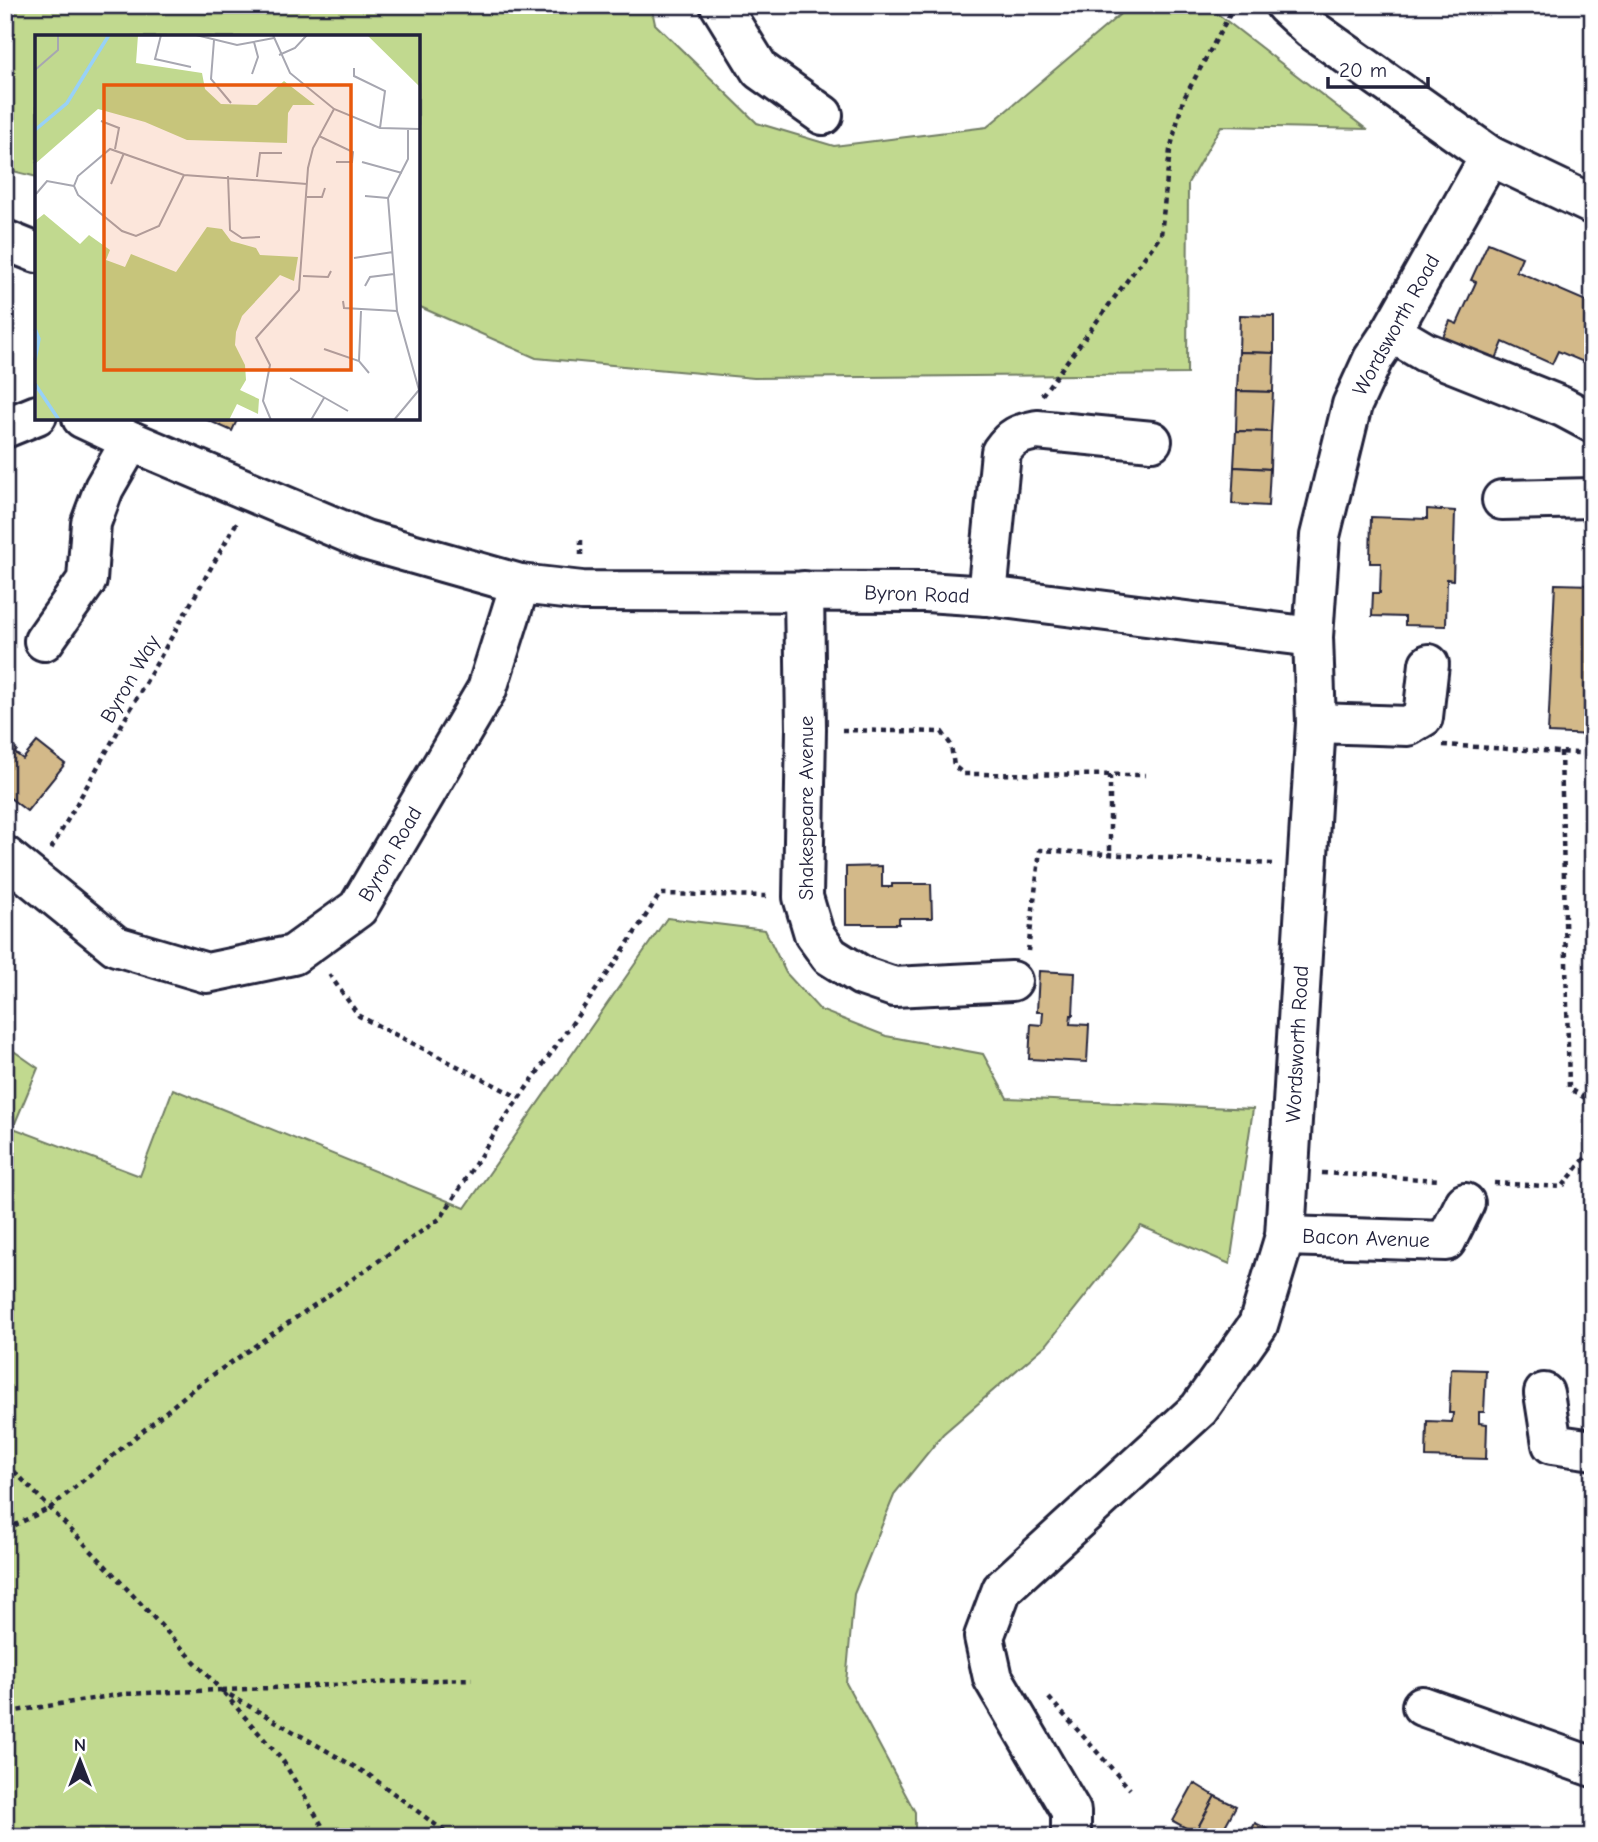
<svg xmlns="http://www.w3.org/2000/svg" width="1598" height="1842" viewBox="0 0 1598 1842" font-family="'Comic Neue',sans-serif">
  <style>
    .green { fill: #c1d98f; stroke: #727e65; stroke-width: 2 }
    .building { fill: #d3b989; stroke: #22223b; stroke-width: 2 }
    .lines { fill: none; stroke-linecap: round; stroke-linejoin: round }
    .minor-casing { stroke: #22223b; stroke-width: 44 }
    .path { stroke: #22223b; stroke-width: 4.5; stroke-dasharray: 5 5; stroke-linecap: butt }
    .minor { stroke: #fff; stroke-width: 38 }
    .labels { text-anchor: middle; stroke-width: 7; stroke-linejoin: round; paint-order: stroke }
    .street-label { font-size: 21px; fill: #22223b; stroke: #fff }
    .inset-river { fill: none; stroke: #98d1f7; stroke-width: 3.5 }
    .inset-road { fill: none; stroke: #a7a7b1; stroke-width: 2 }
    .view { fill: #e8590c; fill-opacity: 0.15; stroke: #e8590c; stroke-width: 3.5 }
    .inset-edge { fill: none; stroke: #22223b; stroke-width: 3.5 }
  </style>
  <rect width="100%" height="100%" fill="#fff"/>
  <filter id="ink" filterUnits="userSpaceOnUse"><feTurbulence type="fractalNoise" baseFrequency=".0143" numOctaves="2"/><feDisplacementMap in="SourceGraphic" scale="14" xChannelSelector="R" yChannelSelector="G"/><feConvolveMatrix kernelMatrix="1 2 1 2 8 2 1 2 1" color-interpolation-filters="sRGB"/></filter>
  <g filter="url(#ink)">
    <!-- green -->
    <g class="green">
      <path d="M5,5h646l4,19 102,99 77,23 153,-19 144,-122h75l160,124 -145,-3 -33,57 -1,191 -433,4 -218,-20 -118,-52v-269h-381v140l-32,-8z"/>
      <path d="M667,918l98,12 21,43 34,37 66,26 97,18 24,44 246,11 -23,155 -89,-38 -94,118 -104,90 -48,59 -41,101 -8,89 69,129v25h-910v-792l33,23 -25,60 127,48 33,-87 292,119z"/>
    </g>
    <!-- building -->
    <g class="building">
      <path d="M1488,243l34,14 -6,14 72,31 5,-10v74l-35,-15 -6,13 -49,-22 -11,27 -53,-23 11,-25 7,3 19,-42 -5,-2z"/>
      <path d="M1240,315l34,1v37l-35,-1z"/>
      <path d="M1239,352l35,1 -1,39 -36,-1z"/>
      <path d="M1237,391l36,1 -2,40 -35,-1z"/>
      <path d="M203,418h35l-6,13z"/>
      <path d="M1236,431l35,1 -1,37 -36,-2z"/>
      <path d="M1234,467l36,2 -2,37 -36,-2z"/>
      <path d="M1427,509l28,2 -2,69 -6,-1 -1,47 -41,-1v-8l-33,-1 1,-23h7l1,-30h-11l1,-46 56,2z"/>
      <path d="M1555,584l38,1v150l-45,-2z"/>
      <path d="M5,740l12,10 -2,3 8,6 14,-17 28,22 -38,47 -22,-17z"/>
      <path d="M882,866v21h10v-3h39l1,34h-33v6h-53v-57z"/>
      <path d="M1039,971l36,2 -2,42h-2l-1,9 19,1 -2,37 -58,-3 2,-35 11,1 1,-13h-6z"/>
      <path d="M1451,1369l35,1 -2,42h-5v11l8,1 -1,35 -60,-2 1,-36 25,1 1,-9h-4z"/>
      <path d="M1194,1783l21,13 -20,37 -22,-12z"/>
      <path d="M1215,1796l21,10 -17,31h-17l-7,-4z"/>
      <path d="M1255,1823l21,10 -2,4h-26z"/>
    </g>
    <g class="lines">
      <!-- minor casing -->
      <g class="minor-casing">
        <g id="minor">
          <path d="M720,5l40,65 63,45"/>
          <path d="M1285,5l26,24 179,127 103,49"/>
          <path d="M5,240l32,13"/>
          <path d="M1391,332l34,20 138,55 30,16"/>
          <path d="M82,418l49,23 234,99 155,44 62,7 344,1 61,4 326,41"/>
          <path d="M5,428l32,-13"/>
          <path d="M1502,500l91,-2"/>
          <path d="M804,591l2,138 -3,168 11,37 16,22 32,20 32,11 118,-6"/>
          <path d="M987,596l14,-144c11,-16 17,-18 36,-22l115,11"/>
          <path d="M44,641l43,-61 4,-57 13,-35 27,-47"/>
          <path d="M1316,723l92,3 15,-9 6,-53"/>
          <path d="M5,856l111,90 91,27 86,-18 65,-47 129,-219 33,-105"/>
          <path d="M1285,1236l161,5 19,-38"/>
          <path d="M1544,1393l8,51 41,6"/>
          <path d="M1422,1706l171,61"/>
          <path d="M1071,1837v-26l-78,-133 -9,-41 18,-48 197,-180 59,-84 27,-89 31,-513 -3,-86 7,-101 32,-131 21,-46 18,-27 99,-176"/>
        </g>
      </g>
      <!-- path -->
      <g class="path">
        <path d="M1042,395l119,-160 9,-85 13,-50 52,-95"/>
        <path d="M581,540v17"/>
        <path d="M842,730l100,2 9,13 3,21 10,8 182,1"/>
        <path d="M1443,745l150,9"/>
        <path d="M1561,752l8,336 24,15"/>
        <path d="M1110,775v79"/>
        <path d="M51,849l186,-327"/>
        <path d="M1028,951l12,-101 232,14"/>
        <path d="M329,974l30,42 161,82"/>
        <path d="M1322,1173l117,7"/>
        <path d="M1494,1183l68,4 31,-39"/>
        <path d="M5,1467l12,7 85,88 119,128 -98,4 -107,17h-11"/>
        <path d="M5,1530l45,-22 148,-123 243,-167 57,-90 117,-165 45,-69 107,2"/>
        <path d="M221,1690l148,85 83,62"/>
        <path d="M222,1690c84,-3 167,-9 250,-11"/>
        <path d="M224,1693l59,68 46,76"/>
        <path d="M1049,1698l81,91"/>
      </g>
      <!-- minor -->
      <use href="#minor" class="minor"/>
    </g>
  </g>
  <g class="labels">
    <!-- street labels -->
    <g class="street-label">
      <text transform="translate(1396 325) rotate(-61)" y="7">Wordsworth Road</text>
      <text transform="translate(917 594) rotate(2)" y="7">Byron Road</text>
      <text transform="translate(130 679) rotate(-60)" y="7">Byron Way</text>
      <text transform="translate(806 808) rotate(-90)" y="7">Shakespeare Avenue</text>
      <text transform="translate(390 854) rotate(-60)" y="7">Byron Road</text>
      <text transform="translate(1297 1044) rotate(-87)" y="7">Wordsworth Road</text>
      <text transform="translate(1366 1238) rotate(2)" y="7">Bacon Avenue</text>
    </g>
  </g>
  <!-- overview -->
  <g transform="translate(35 35)">
    <rect width="385" height="385" fill="#fff"/>
    <path d="M0,0h103l-2,28 66,10 3,16 16,15 36,1 27,-24 31,24h-22l-5,8 -1,30 -100,-3 -42,-18 -47,-13 -63,55zM332,0h53v52zM9,179l36,30 9,-9 21,15 -4,10 19,7 6,-13 45,18 31,-45 15,2 9,12 25,7 4,7 38,2 -4,24 -14,-6 -38,41 -6,16 -1,13 10,20 1,15 -6,10 19,9 -1,15 -21,-10 -8,16h-192l-2,-199z" fill="#c1d98f"/>
    <path class="inset-river" d="M0,95l32,-27 42,-68M0,294l4,10 -4,21M0,349l24,36"/>
    <path class="inset-road" d="M126,0l-6,24 36,8M161,0l41,10 37,-7M238,0l17,38 44,36 46,19 40,1M179,5l-3,39 20,24M244,20l16,-7 12,-13M319,33v8l31,15 -5,37M0,35l23,-20v-15M217,39l6,-17 -4,-15M66,86l18,7 -4,21M284,101l34,16 -1,10h-16M327,127l40,11M149,140l-25,51 -23,10 -14,-5 -44,-36 -4,-9 4,-10 32,-27 74,26 123,9M193,141l2,54 12,8 18,-1M222,142l3,-24h22M76,149l13,-31M1,159l11,-13 27,5M330,161l23,2M272,162h15l3,-9M319,223l39,-6M268,241l25,1 3,-6M330,251l5,-9 24,-3M308,266l1,7 53,3M289,314l35,12 10,12M324,326l2,-50M255,343l58,33M236,385l-8,-19 7,-36 -14,-27 43,-48 9,-122 5,-20 21,-39M276,385l13,-22M359,385l25,-30 -22,-79 -9,-113 20,-39v-29"/>
    <path class="view" d="M69,50h247v285h-247z"/>
    <rect width="385" height="385" class="inset-edge"/>
  </g>
  <!-- margin -->
  <rect width="1598" height="1842" fill="none" stroke="#fff" stroke-width="28"/>
  <rect x="14" y="14" width="1570" height="1814" fill="none" stroke="#22223b" stroke-width="2.5" filter="url(#ink)"/>
  <!-- north arrow -->
  <g transform="translate(80 1761)" stroke="#ffffff" stroke-width="5" paint-order="stroke">
  <path d="M0-5L12 26L0 18L-12 26Z" fill="#22223b"/>
  <text y="-10" font-size="19" font-weight="bold" text-anchor="middle" fill="#22223b">N</text>
  </g>
  <!-- scale -->
  <path d="M1328 77v10h100v-10" fill="none" stroke="#22223b" stroke-width="3.5"/>
  <text x="1339" y="77" font-size="21" fill="#22223b" stroke="#ffffff" stroke-width="5" paint-order="stroke">20 m</text>
</svg>
